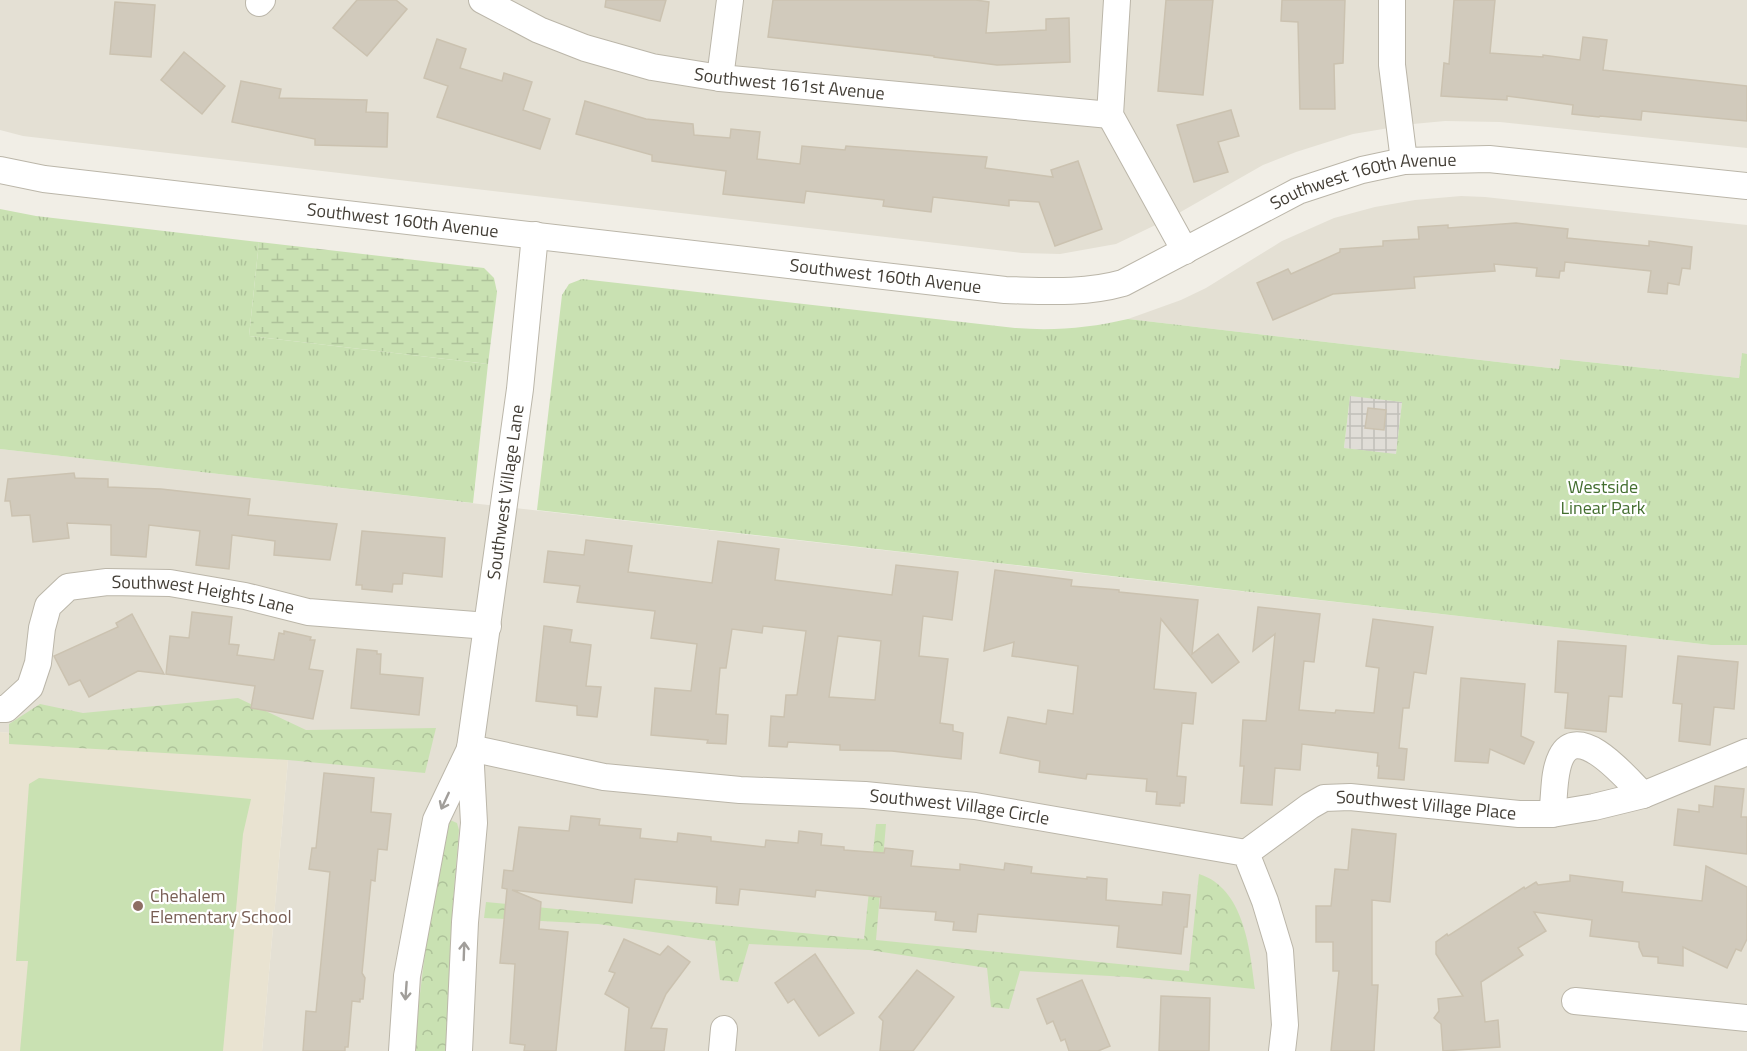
<svg xmlns="http://www.w3.org/2000/svg" width="1747" height="1051" viewBox="0 0 1747 1051" font-family="'Titillium Web',sans-serif">
  <style>
    .residential { fill: #e4e0d4 }
    .industrial { fill: url(#industrial-grid) }
    .education { fill: #e9e3d1 }
    .forest { fill: url(#forest-crowns) }
    .wetland { fill: url(#wetland-marsh) }
    .park { fill: url(#park-tufts); fill-rule: evenodd }
    .pitch { fill: #c9e1b2 }
    .building { fill: #d1cabc; stroke: #cbc2b0; stroke-width: 1.5; fill-rule: evenodd }
    .lines { fill: none; stroke-linecap: round; stroke-linejoin: round }
    .street-casing { stroke: #bbb6a9; stroke-width: 28 }
    .street { stroke: #fff; stroke-width: 26 }
    .oneway { stroke: #a19e9a }
    .education-dot { fill: #8d6e63; stroke: #fff; stroke-width: 2 }
    .labels { text-anchor: middle; stroke-width: 4.5; stroke-linejoin: round; paint-order: stroke }
    .street-label { font-size: 18px; fill: #433e36; stroke: #fff }
    .park-label { font-size: 18px; fill: #436e2f; stroke: #fff }
    .education-label { font-size: 18px; fill: #785e54; stroke: #fff; text-anchor: start }
  </style>
  <defs>
    <pattern id="industrial-grid" width="8" height="8" patternUnits="userSpaceOnUse" patternTransform="scale(1.5)"><rect width="8" height="8" fill="#e0ddd7"/><path d="M0 4h8M4 0v8" fill="none" stroke="#c1bfb9"/></pattern>
    <pattern id="forest-crowns" width="20" height="18" patternUnits="userSpaceOnUse" patternTransform="scale(1.5)"><rect width="20" height="18" fill="#c9e1b2"/><path d="M2 6a3 3 0 1 1 6 0M12 15a3 3 0 1 1 6 0" fill="none" stroke="#aec29a"/></pattern>
    <pattern id="wetland-marsh" width="20" height="14" patternUnits="userSpaceOnUse" patternTransform="scale(1.5)"><rect width="20" height="14" fill="#c9e1b2"/><path d="M1 5h8M5 5V1M11 12h8M15 12V8" fill="none" stroke="#aec29a"/></pattern>
    <pattern id="park-tufts" width="24" height="20" patternUnits="userSpaceOnUse" patternTransform="scale(1.5)"><rect width="24" height="20" fill="#c9e1b2"/><path d="M3 7l-1-3M5 7V3M7 7l1-3M15 17l-1-3M17 17v-4M19 17l1-3" fill="none" stroke="#aec29a"/></pattern>
  </defs>
  <rect width="100%" height="100%" fill="#f1eee6"/>
  <!-- residential -->
  <g class="residential">
    <path d="M0,0h1747v148l-247,-26 -55,-1 -32,3 -60,10 -57,18 -33,13 -93,53 -54,26 -56,10 -38,-1 -999,-117 -23,-6z"/>
    <path d="M1461,196l24,1 262,28v129h-5l-3,24 -179,-19 -1,10 -431,-50 53,-19 25,-12 76,-47 52,-23 41,-11 40,-7z"/>
    <path d="M0,449l1711,196h36v406h-1485l26,-291 -288,-28z"/>
  </g>
  <!-- industrial -->
  <path class="industrial" d="M1350,395l52,7 -6,53 -52,-7z"/>
  <!-- education -->
  <path class="education" d="M0,732l288,28 -26,291h-262z"/>
  <!-- forest -->
  <g class="forest">
    <path d="M238,698l68,32 130,-2 -11,45 -137,-13 -279,-16v-20l31,-20 43,9z"/>
    <path d="M450,820l7,3 2,7 -7,86 -5,135h-34l15,-123 20,-106z"/>
    <path d="M876,824h10l-10,116 313,31 10,-97c45,14 51,75 56,115l-127,-12 -108,-6 -11,38 -18,-2 -4,-39 -118,-18 -120,-6 -11,38 -18,-2 -5,-39 -117,-17 -114,-6 2,-16 378,37z"/>
  </g>
  <!-- wetland -->
  <path class="wetland" d="M259,242l225,26 10,10 3,14 -9,72 -239,-28z"/>
  <!-- park -->
  <g class="park">
    <path d="M0,209l36,7 223,26 -10,94 239,28 -15,139 -473,-54z"/>
    <path d="M582,279l433,49c39,3 75,0 113,-9l431,50 1,-10 179,19 3,-25 5,1v291h-36l-1174,-135 25,-215 7,-11zM1350,396l52,6 -6,52 -52,-6z"/>
  </g>
  <!-- pitch -->
  <path class="pitch" d="M39,778l212,21 -8,35 -20,217h-203l8,-90h-12l13,-177z"/>
  <!-- building -->
  <g class="building">
    <path d="M357,0h39l11,9 -40,47 -34,-28z"/>
    <path d="M606,0h60l-6,21 -55,-14z"/>
    <path d="M773,0h203l13,2 -3,31 60,-3v-11l23,-1 1,44 -73,3 -63,-8v-1l-166,-19z"/>
    <path d="M1166,0h47l-10,95 -45,-4z"/>
    <path d="M1282,0h63l-2,63 -9,1 1,45h-35l-2,-87 -17,-1z"/>
    <path d="M1454,0h41l-5,53 53,4v-2l37,5 3,-23 24,3 -4,30 144,16v35l-105,-10 -1,9 -41,-4 -1,1 -27,-3 1,-9 -66,-9v4l-66,-4 3,-33 5,1z"/>
    <path d="M115,2l40,3 -4,52 -41,-3z"/>
    <path d="M437,39l29,10 -6,19 42,13 2,-8 28,9 -9,28 27,9 -10,30 -103,-32 11,-31 -24,-8z"/>
    <path d="M184,52l41,34 -23,28 -41,-34z"/>
    <path d="M241,81l40,8 -2,9 88,2 -1,12 22,1 -1,34 -72,-2v-6l-83,-17z"/>
    <path d="M585,101l61,18 47,5 1,11 36,3 1,-9 29,3 -3,27 43,5 2,-18 43,4 1,-4 141,11 -2,11 68,9 -2,-7 27,-9 24,68 -47,17 -16,-44 -30,-2v6l-76,-9 -2,15 -48,-6 1,-6 -78,-9 -2,12 -81,-9 3,-23 -74,-10v-6l-76,-21z"/>
    <path d="M1231,110l8,26 -21,6 10,30 -34,10 -17,-57z"/>
    <path d="M1516,223l52,6 -1,9 82,8v-5l43,6 -2,22 -8,-1 -3,17 -11,-2 -1,11 -19,-2 3,-21 -86,-9 -1,9h-4l-1,7 -23,-2 1,-8 -43,-4 1,7 -81,6 1,11 -82,6 -60,26 -16,-37 31,-14 3,5 49,-22v-3l43,-3v-5l36,-2 -1,-12 30,-2v3z"/>
    <path d="M1368,408l18,2 -2,20 -19,-2z"/>
    <path d="M74,473l1,5 33,1v8l53,2 89,10 -2,16 89,9 -7,36 -56,-5 1,-14 -43,-6 -3,34 -33,-4 4,-34 -51,-6 -3,32 -35,-2v-30l-44,-2 2,15 -36,4 -3,-27 -18,1 -2,-15h-5l3,-22z"/>
    <path d="M362,531l83,7 -3,39 -39,-4 -1,11h-9l-1,8 -30,-3v-4h-6z"/>
    <path d="M586,540l46,6 -4,26 84,11 6,-42 61,8 -4,31 117,15 4,-30 62,7 -6,48 -29,-4 -4,40 29,3 -8,64 13,2v6l10,2 -2,26 -69,-8 -52,-1v-5l-52,-3 -1,5 -18,-1 2,-30 13,1 2,-22h11l9,-64 -43,-5 -1,7 -30,-4 -6,39h-6l-4,46 12,1 -2,29 -19,-1 1,-3 -57,-5 4,-47 36,3 6,-47 -46,-6 4,-27 -78,-9 3,-16 -36,-4 4,-31 36,4zM838,636l43,5 -6,59 -46,-3z"/>
    <path d="M995,570l77,10 -1,6 48,4v2l79,8 -6,54 26,-20 21,28 -27,21 -51,-64 -7,70 42,4 -3,31 -11,-1 -5,53 9,1 -2,26h-4v3l-24,-2 1,-12 -11,-1 1,-12 -60,-5 -1,5 -47,-7 1,-11 -40,-8 8,-36 38,7 2,-14 25,4 5,-48 -66,-10 2,-14 -30,9z"/>
    <path d="M1258,607l62,7 -6,48 -10,-1 -5,49 36,3 1,-3 38,3 5,-45 -13,-2 7,-47 60,8 -7,47 -12,-2 -5,36h-6l-4,40 8,1 -3,31 -26,-2 1,-12h-2l1,-13 -76,-9 -2,26 -25,-2 -3,37 -31,-2 3,-37h-4l3,-46 23,1 9,-87 -22,17z"/>
    <path d="M192,612l40,5 -3,27 10,1 -2,10 37,5 5,-27 5,1v-3l27,6 -1,3h5l-6,29 14,2 -10,48 -62,-11 4,-22 -89,-12 4,-38 19,2z"/>
    <path d="M132,614l32,60 -26,-3 -49,26 -9,-17 -11,5 -15,-29 64,-29 -2,-4z"/>
    <path d="M544,626l28,4 -2,12 21,3 -5,41 15,1 -4,30 -20,-2v-9l-41,-5z"/>
    <path d="M1558,641l68,5 -4,51 -13,-1 -3,36 -41,-4 3,-35 -13,-1z"/>
    <path d="M357,649l20,2v3h4l-1,20 43,4 -4,37 -68,-7z"/>
    <path d="M1678,656l60,6 -4,47 -20,-2 -4,38 -31,-4 3,-37 -9,-1z"/>
    <path d="M1461,678l64,6 -4,52 13,6 -10,22 -34,-15 -2,14 -33,-2z"/>
    <path d="M324,773l50,5 -3,34 20,2 -4,36 -9,-1 -3,32 -4,-1 -9,93 3,5 -2,21h-3v3l-8,-1 -4,46h-3v4h-42l3,-40 10,1 14,-140 -21,-3 3,-21h4z"/>
    <path d="M1715,786l29,3 -3,28h6v37l-73,-9 4,-36 21,3v-7l14,2z"/>
    <path d="M571,816l29,3 -1,6 42,4 -1,9 37,4 1,-9 33,4v4l54,6 1,-7 32,3 1,-12 23,3 -1,11 23,2v3l40,3 1,-5 28,3 -2,15 49,4v-6l44,6 1,-7 27,4 -1,6 56,6v-2l20,2 -1,21 56,5 1,-13 27,3 -3,32h-3l-3,27 -64,-7 2,-21 -141,-12 -2,18 -23,-2 1,-8 -19,-2 1,-8 -56,-4 1,-11 -65,-7 -1,7 -75,-8 -2,16 -22,-2 1,-16 -82,-8 -3,24 -120,-13 29,12 -2,27 29,3 -12,119h-32l1,-6 -15,-2 5,-79 -15,-1 7,-74 -5,-1 2,-18 9,1 6,-44 50,4z"/>
    <path d="M1352,829l44,5 -6,68 -18,-2v85h6l-4,66h-43l8,-80h-6v-29h-17v-36h15l4,-37 13,1z"/>
    <path d="M1706,866l41,21v52l-6,12 -5,-2 -9,19 -44,-21v19l-25,-3v-6l-15,-1 -4,-9v-5l-49,-6 2,-16 -58,-8 12,19 -28,17 5,7 -42,27 4,40 13,-2 2,27 -57,4 -2,-27 -7,-6 5,-7 -1,-12 25,-3 -27,-42v-12l11,-8 1,2 76,-49 1,2 11,-7 2,3 32,-4v-6l53,7 -1,10 80,9z"/>
    <path d="M624,939l36,16 8,-9 22,16 -24,32 -15,34 16,1 -3,22h-39l4,-43 -24,-14 10,-21 -6,-2z"/>
    <path d="M815,954l39,59 -35,23 -25,-37 -6,4 -13,-20z"/>
    <path d="M917,970l37,27 -41,54h-33l3,-30 -4,-4z"/>
    <path d="M1082,980l28,66 -12,5h-29l-4,-12 -4,2 -8,-20 -6,3 -10,-25z"/>
    <path d="M1161,996l49,2 -1,53h-50z"/>
  </g>
  <g class="lines">
    <!-- street casing -->
    <g class="street-casing">
      <g id="street">
        <path id="s1" d="M482,0l57,30 46,18 67,19 68,11 390,37"/>
        <path d="M1117,0l-7,115 75,136"/>
        <path d="M1392,0v65l12,96"/>
        <path d="M259,3l3,-3"/>
        <path d="M720,78l10,-78"/>
        <path id="s2" d="M0,170l44,9 961,111c40,1 79,4 118,-7l175,-92 64,-21 42,-9 85,-2 258,27"/>
        <path id="s3" d="M0,709h6l24,-22 8,-24 4,-35 6,-22 20,-19 39,-5 63,1 75,13 63,16 180,14"/>
        <path id="s4" d="M470,748l134,29 136,13 125,5 110,11 271,47 19,48 15,50 5,74 -3,26"/>
        <path d="M1552,814c3,-18 1,-41 9,-57 18,-37 68,24 82,38"/>
        <path id="s5" d="M1246,853l64,-47 14,-8 26,-1 169,17h33l42,-7 49,-12 104,-43"/>
        <path d="M1575,1001l172,17"/>
        <path d="M402,1051l5,-75 29,-156 33,-69"/>
        <path id="s6" d="M459,1051l6,-129 9,-99 -4,-75 50,-359 15,-154"/>
        <path d="M722,1051l2,-22"/>
      </g>
    </g>
    <!-- street -->
    <use href="#street" class="street"/>
  </g>
  <!-- one-way arrows -->
  <defs><path id="oneway-shaft" d="M-6 0H5M1.5-3L5.5 0L1.5 3" fill="none" stroke-width="1.6" stroke-linecap="round" stroke-linejoin="round" transform="scale(1.5)"/></defs>
  <g class="oneway">
    <use href="#oneway-shaft" transform="translate(445 801) rotate(115)"/>
    <use href="#oneway-shaft" transform="translate(464 951) rotate(-88)"/>
    <use href="#oneway-shaft" transform="translate(406 991) rotate(94)"/>
  </g>
  <!-- markers -->
  <circle class="education-dot" cx="138" cy="906" r="6"/>
  <g class="labels">
    <!-- street labels -->
    <g class="street-label">
      <text dy="6" stroke="none"><textPath href="#s1" startOffset="322">Southwest 161st Avenue</textPath></text>
      <text dy="6" stroke="none"><textPath href="#s2" startOffset="1395">Southwest 160th Avenue</textPath></text>
      <text dy="6" stroke="none"><textPath href="#s2" startOffset="406">Southwest 160th Avenue</textPath></text>
      <text dy="6" stroke="none"><textPath href="#s2" startOffset="892">Southwest 160th Avenue</textPath></text>
      <text dy="6" stroke="none"><textPath href="#s6" startOffset="562">Southwest Village Lane</textPath></text>
      <text dy="6" stroke="none"><textPath href="#s3" startOffset="286">Southwest Heights Lane</textPath></text>
      <text dy="6" stroke="none"><textPath href="#s5" startOffset="198">Southwest Village Place</textPath></text>
      <text dy="6" stroke="none"><textPath href="#s4" startOffset="494">Southwest Village Circle</textPath></text>
    </g>
    <!-- park labels -->
    <g class="park-label">
      <text x="1603" y="493">Westside<tspan x="1603" dy="21">Linear Park</tspan></text>
    </g>
    <!-- education labels -->
    <g class="education-label">
      <text x="150" y="902">Chehalem<tspan x="150" dy="21">Elementary School</tspan></text>
    </g>
  </g>
</svg>
